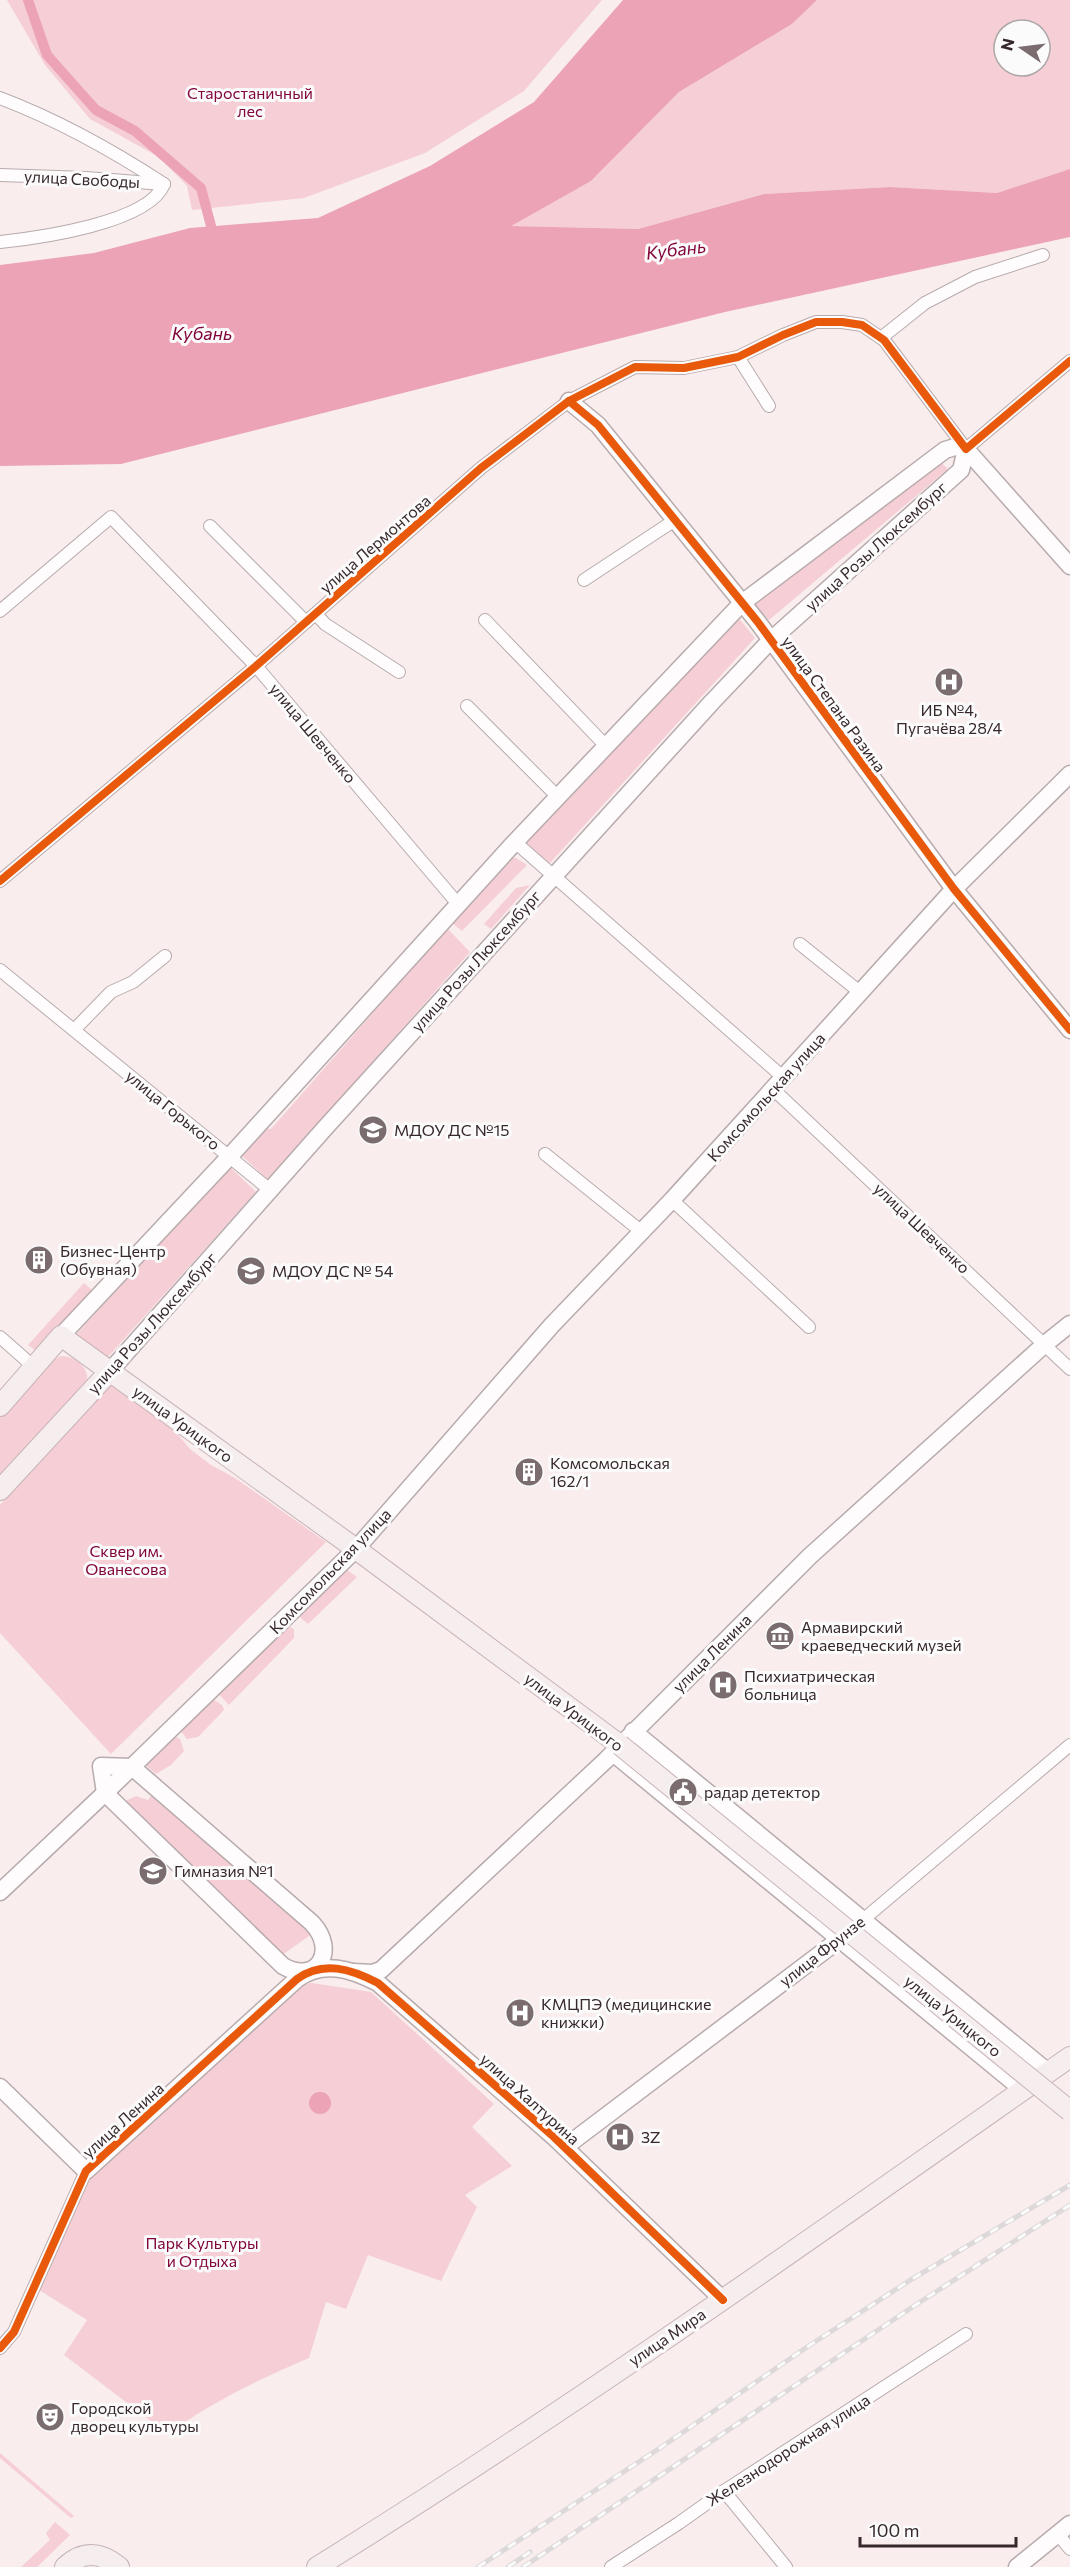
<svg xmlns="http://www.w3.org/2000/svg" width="1070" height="2567" viewBox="0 0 1070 2567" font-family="Commissioner,sans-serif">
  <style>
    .green { fill: #f6ced5; fill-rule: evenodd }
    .water { fill: #eba3b5 }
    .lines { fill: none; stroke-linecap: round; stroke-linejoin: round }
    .canal { stroke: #eba3b5; stroke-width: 10 }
    .street-casing { stroke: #b8abad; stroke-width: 14 }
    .secondary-casing { stroke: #b8abad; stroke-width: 19 }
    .primary-casing { stroke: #c8b4b8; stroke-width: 22 }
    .street { stroke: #fefcfc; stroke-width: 12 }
    .secondary { stroke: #fefcfc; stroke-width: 16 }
    .primary { stroke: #f6edef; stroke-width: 20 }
    .rail-casing { stroke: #ddd9da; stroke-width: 5 }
    .rail { stroke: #fbfbfb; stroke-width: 3; stroke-dasharray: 9; stroke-linecap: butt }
    .primary-bridge-casing { stroke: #c8b4b8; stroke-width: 22; stroke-linecap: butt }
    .primary-bridge { stroke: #f6edef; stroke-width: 20 }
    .cycleway-casing { stroke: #fbfbfb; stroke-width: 11 }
    .cycleway { stroke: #e8590c; stroke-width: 8 }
    .labels { text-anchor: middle; stroke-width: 6; stroke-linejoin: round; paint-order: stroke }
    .park-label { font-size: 16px; fill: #81063c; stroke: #fbfbfb }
    .street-label { font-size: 16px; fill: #37282b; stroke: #fbfbfb }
    .poi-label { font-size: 16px; fill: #37282b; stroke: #fbfbfb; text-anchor: start }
    .water-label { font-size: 18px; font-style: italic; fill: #80033a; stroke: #fbfbfb }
  </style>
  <rect width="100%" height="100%" fill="#f9edee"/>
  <!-- green -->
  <g class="green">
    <path d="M7,0h595l-78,91 -99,62 -121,45 -112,12 -5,-24 -28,-29 -69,-38 -45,-54z"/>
    <path d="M817,0h253v169l-73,24 -107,-6 -126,7 -126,35 -129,-3 82,-45 88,-89 113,-68zM1004,30h36v36h-36z"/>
    <path d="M938,460l10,9 -179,151 -17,-16z"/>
    <path d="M737,616l18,22 -205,225 -28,-21z"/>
    <path d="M506,858h10l11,7 -65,66 -12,-10z"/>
    <path d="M530,885l-39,44 -7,-5 32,-36z"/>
    <path d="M445,926l25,26 -202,228 -28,-26 23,-26 8,1 123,-140v-7z"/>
    <path d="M229,1166l27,26 -150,167 -31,-23z"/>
    <path d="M84,1283l10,9 -58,59 -8,-6z"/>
    <path d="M61,1356c14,0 28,11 26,26l-87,95v-61l48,-54z"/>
    <path d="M110,1385l65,46 15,18 21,16 24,13 91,64 -215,212 -111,-121v-128z"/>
    <path d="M344,1568l13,9 -49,47 -12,-10z"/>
    <path d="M288,1626l6,3v9l-65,67 -13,-14z"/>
    <path d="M213,1699l9,6 2,5 -26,27 -11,2 -7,-9z"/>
    <path d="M174,1736l6,3 4,12 -13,14 -15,9 -13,-11z"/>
    <path d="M153,1793l160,140 -32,23 -160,-153 15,-7 12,4z"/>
    <path d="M312,1983l59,9 123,112 -22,23 40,39 -47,29 12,12 -36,74 -73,-26 -22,54 -20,-7 -17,56c-49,21 -98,44 -141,76l-104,-79 23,-35 -48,-30 37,-93 17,-25 210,-188z"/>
    <path d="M0,2453l74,63 -3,2 -71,-60z"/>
    <path d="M55,2522l15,13 -33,32h-16l29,-27 -4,-7z"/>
  </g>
  <!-- water -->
  <g class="water">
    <path d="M623,0h194l-25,24 -113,68 -88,89 -80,45 127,3 126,-35 126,-7 107,6 73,-24v68l-345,75 -604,152 -121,2v-201l94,-12 96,-25 128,-10 112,-52 104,-64z"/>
    <circle cx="320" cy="2103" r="11"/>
  </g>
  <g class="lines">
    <!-- canal -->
    <path class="canal" d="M28,0l19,55 49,55 39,21 66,57 10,38"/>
    <!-- street casing -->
    <g class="street-casing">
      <g id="street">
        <path d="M0,98c58,22 112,52 164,86"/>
        <path d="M0,175l86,3 77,6"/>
        <path d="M0,242c38,-4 149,-19 164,-58"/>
        <path d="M881,338l44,-35 50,-26 68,-22"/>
        <path d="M738,357l31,49"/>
        <path d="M210,526l96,96"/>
        <path d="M584,580l91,-60"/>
        <path d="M0,611l111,-94 145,149 202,238"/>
        <path d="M316,614l9,10 74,48"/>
        <path d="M485,620l121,126"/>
        <path d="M467,706l91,91"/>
        <path d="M515,842l269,236"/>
        <path d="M0,881l256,-215 225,-198 88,-67 66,-34 49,1 54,-11 45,-22 33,-13h26l20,3 22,15 82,109 104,-88"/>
        <path d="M800,944l61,49"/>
        <path d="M0,970l270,220"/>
        <path d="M74,1030l37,-38 22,-10 32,-26"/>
        <path d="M773,1089l297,280"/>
        <path d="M545,1154l97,78"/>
        <path d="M672,1200l137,127"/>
        <path d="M0,1337l34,30"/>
        <path d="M858,1924l212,-179"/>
        <path d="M0,2348l14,-16 72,-161"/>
        <path d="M724,2491l62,76"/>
        <path d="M1058,2534l12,15"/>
        <path d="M611,2567l68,-44 45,-32 242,-157"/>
      </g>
    </g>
    <!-- secondary casing -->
    <g class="secondary-casing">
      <g id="secondary">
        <path d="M569,401l29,24 159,196 197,268 116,141"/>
        <path d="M966,449l104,117"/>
        <path d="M61,1336l169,-180 285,-314 227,-239 203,-153 10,-3 11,2"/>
        <path d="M110,1371l215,-243 387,-426 59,-62 190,-170 5,-21"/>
        <path d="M633,1731l415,341"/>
        <path d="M613,1753l410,337"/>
        <path d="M101,1766l31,1 180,156c26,28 5,62 -29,43l-178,-173z"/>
        <path d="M0,1892l105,-99 251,-244 196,-224 120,-125 282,-311 116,-115"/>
        <path d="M353,1972l19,1 9,-3 225,-210 204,-204 235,-212 25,-20"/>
        <path d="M0,2087l86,84 211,-192c26,-19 54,-10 81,4l176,154 169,163"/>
        <path d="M565,2147l275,-208"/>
        <path d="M1017,2567l53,-43"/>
      </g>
    </g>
    <!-- primary casing -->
    <g class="primary-casing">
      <g id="primary">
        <path d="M0,1406l61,-70 295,213 264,196"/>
        <path d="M0,1490l110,-119"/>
        <path d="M65,2567c18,-17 36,-15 54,0"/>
        <path d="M317,2567c258,-160 505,-336 753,-510"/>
      </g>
    </g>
    <!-- street -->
    <use href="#street" class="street"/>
    <!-- secondary -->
    <use href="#secondary" class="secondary"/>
    <!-- primary -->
    <use href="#primary" class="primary"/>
    <!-- rail casing -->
    <g class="rail-casing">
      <g id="rail">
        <path d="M478,2567l182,-119 147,-101 105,-68 158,-94"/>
        <path d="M508,2567l22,-15"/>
        <path d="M523,2567l391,-261 156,-101"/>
      </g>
    </g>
    <!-- rail -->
    <use href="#rail" class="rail"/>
    <!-- primary-bridge casing -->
    <g class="primary-bridge-casing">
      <path id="primary-bridge" d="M620,1745l450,366"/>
    </g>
    <!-- primary-bridge -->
    <use href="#primary-bridge" class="primary-bridge"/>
    <!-- cycleway casing -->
    <g class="cycleway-casing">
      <g id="cycleway">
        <path d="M569,401l29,24 159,196 197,268 116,141"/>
        <path d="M0,881l256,-215 225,-198 88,-67 66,-34 49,1 54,-11 45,-22 33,-13h26l20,3 22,15 82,109 104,-88"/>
        <path d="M0,2348l14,-16 72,-161 211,-192c26,-19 54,-10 81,4l176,154 169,163"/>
      </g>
    </g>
    <!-- cycleway -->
    <use href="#cycleway" class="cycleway"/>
  </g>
  <!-- icons -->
  <defs>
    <g id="hospital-disc" transform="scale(1.5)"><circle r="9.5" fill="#7b6d6f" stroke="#fbfbfb"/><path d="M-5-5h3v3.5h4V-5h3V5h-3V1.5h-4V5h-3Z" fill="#fff"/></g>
    <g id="school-disc" transform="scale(1.5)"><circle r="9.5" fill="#7b6d6f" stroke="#fbfbfb"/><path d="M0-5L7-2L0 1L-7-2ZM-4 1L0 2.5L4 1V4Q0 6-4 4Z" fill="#fff"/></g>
    <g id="building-disc" transform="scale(1.5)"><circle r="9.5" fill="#7b6d6f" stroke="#fbfbfb"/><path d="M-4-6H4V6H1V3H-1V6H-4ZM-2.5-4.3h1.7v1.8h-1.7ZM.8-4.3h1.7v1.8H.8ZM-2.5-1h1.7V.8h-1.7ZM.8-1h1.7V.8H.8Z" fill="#fff"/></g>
    <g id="museum-disc" transform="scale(1.5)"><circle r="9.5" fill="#7b6d6f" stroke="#fbfbfb"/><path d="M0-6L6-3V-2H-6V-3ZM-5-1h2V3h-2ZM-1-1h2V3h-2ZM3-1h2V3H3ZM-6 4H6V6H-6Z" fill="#fff"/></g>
    <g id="civic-disc" transform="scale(1.5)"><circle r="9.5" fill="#7b6d6f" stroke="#fbfbfb"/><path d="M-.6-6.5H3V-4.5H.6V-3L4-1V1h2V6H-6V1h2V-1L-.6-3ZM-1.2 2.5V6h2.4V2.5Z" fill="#fff"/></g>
    <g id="theatre-disc" transform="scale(1.5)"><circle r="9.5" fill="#7b6d6f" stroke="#fbfbfb"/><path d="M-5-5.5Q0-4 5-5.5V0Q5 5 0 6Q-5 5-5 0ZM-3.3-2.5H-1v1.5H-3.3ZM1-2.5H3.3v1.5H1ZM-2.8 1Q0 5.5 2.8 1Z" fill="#fff"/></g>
  </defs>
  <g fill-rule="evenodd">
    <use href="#hospital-disc" x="949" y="682"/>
    <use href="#school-disc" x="373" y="1130"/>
    <use href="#building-disc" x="39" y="1260"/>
    <use href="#school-disc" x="251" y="1271"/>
    <use href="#building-disc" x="529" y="1472"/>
    <use href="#museum-disc" x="780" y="1636"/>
    <use href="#hospital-disc" x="723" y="1685"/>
    <use href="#civic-disc" x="683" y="1792"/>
    <use href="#school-disc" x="153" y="1871"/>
    <use href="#hospital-disc" x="520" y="2013"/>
    <use href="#hospital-disc" x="620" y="2137"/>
    <use href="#theatre-disc" x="50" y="2417"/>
  </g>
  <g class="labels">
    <!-- park labels -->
    <g class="park-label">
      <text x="250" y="99">Старостаничный<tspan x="250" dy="18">лес</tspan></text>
      <text x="126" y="1557">Сквер им.<tspan x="126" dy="18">Ованесова</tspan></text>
      <text x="202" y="2249">Парк Культуры<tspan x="202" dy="18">и Отдыха</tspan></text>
    </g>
    <!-- street labels -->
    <g class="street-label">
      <text transform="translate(82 179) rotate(3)" y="6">улица Свободы</text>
      <text transform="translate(375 544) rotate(-41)" y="6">улица Лермонтова</text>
      <text transform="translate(876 546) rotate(-42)" y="6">улица Розы Люксембург</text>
      <text transform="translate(834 704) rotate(54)" y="6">улица Степана Разина</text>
      <text transform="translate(313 733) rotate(50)" y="6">улица Шевченко</text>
      <text transform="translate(476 961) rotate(-48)" y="6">улица Розы Люксембург</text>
      <text transform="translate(766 1097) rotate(-48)" y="6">Комсомольская улица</text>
      <text transform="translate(173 1110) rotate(39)" y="6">улица Горького</text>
      <text transform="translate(922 1228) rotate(43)" y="6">улица Шевченко</text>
      <text transform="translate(152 1323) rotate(-48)" y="6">улица Розы Люксембург</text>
      <text transform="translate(183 1424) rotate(36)" y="6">улица Урицкого</text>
      <text transform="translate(330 1571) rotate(-46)" y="6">Комсомольская улица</text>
      <text transform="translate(712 1653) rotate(-45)" y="6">улица Ленина</text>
      <text transform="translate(574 1712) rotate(37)" y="6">улица Урицкого</text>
      <text transform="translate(822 1951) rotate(-38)" y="6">улица Фрунзе</text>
      <text transform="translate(953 2016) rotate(39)" y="6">улица Урицкого</text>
      <text transform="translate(530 2099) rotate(42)" y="6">улица Халтурина</text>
      <text transform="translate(123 2120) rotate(-42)" y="6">улица Ленина</text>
      <text transform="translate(667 2337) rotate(-34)" y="6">улица Мира</text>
      <text transform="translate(788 2450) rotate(-33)" y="6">Железнодорожная улица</text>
    </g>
    <!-- poi labels -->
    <g class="poi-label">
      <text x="949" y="716" text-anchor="middle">ИБ №4,<tspan x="949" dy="18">Пугачёва 28/4</tspan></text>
      <text x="394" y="1136">МДОУ ДС №15</text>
      <text x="60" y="1257">Бизнес-Центр<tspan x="60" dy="18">(Обувная)</tspan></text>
      <text x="272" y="1277">МДОУ ДС № 54</text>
      <text x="550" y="1469">Комсомольская<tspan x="550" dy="18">162/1</tspan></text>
      <text x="801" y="1633">Армавирский<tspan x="801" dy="18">краеведческий музей</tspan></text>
      <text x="744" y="1682">Психиатрическая<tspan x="744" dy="18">больница</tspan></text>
      <text x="704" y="1798">радар детектор</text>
      <text x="174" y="1877">Гимназия №1</text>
      <text x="541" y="2010">КМЦПЭ (медицинские<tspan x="541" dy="18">книжки)</tspan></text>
      <text x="641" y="2143">3Z</text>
      <text x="71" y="2414">Городской<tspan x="71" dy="18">дворец культуры</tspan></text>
    </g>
    <!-- water labels -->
    <g class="water-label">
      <text transform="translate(676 250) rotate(-7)" y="6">Кубань</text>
      <text x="202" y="340">Кубань</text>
    </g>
  </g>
  <!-- north arrow -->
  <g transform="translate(1022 48) rotate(284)"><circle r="28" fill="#fbfbfb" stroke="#ada7a8" stroke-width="1.5"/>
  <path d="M0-4.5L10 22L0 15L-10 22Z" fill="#7b6d6f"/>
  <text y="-9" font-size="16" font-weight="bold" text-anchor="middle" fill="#37282b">N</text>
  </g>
  <!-- scale -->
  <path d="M860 2537v9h156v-9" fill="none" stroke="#37282b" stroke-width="3"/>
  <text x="869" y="2537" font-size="18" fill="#37282b" stroke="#fbfbfb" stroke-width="4.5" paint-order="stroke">100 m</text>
</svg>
